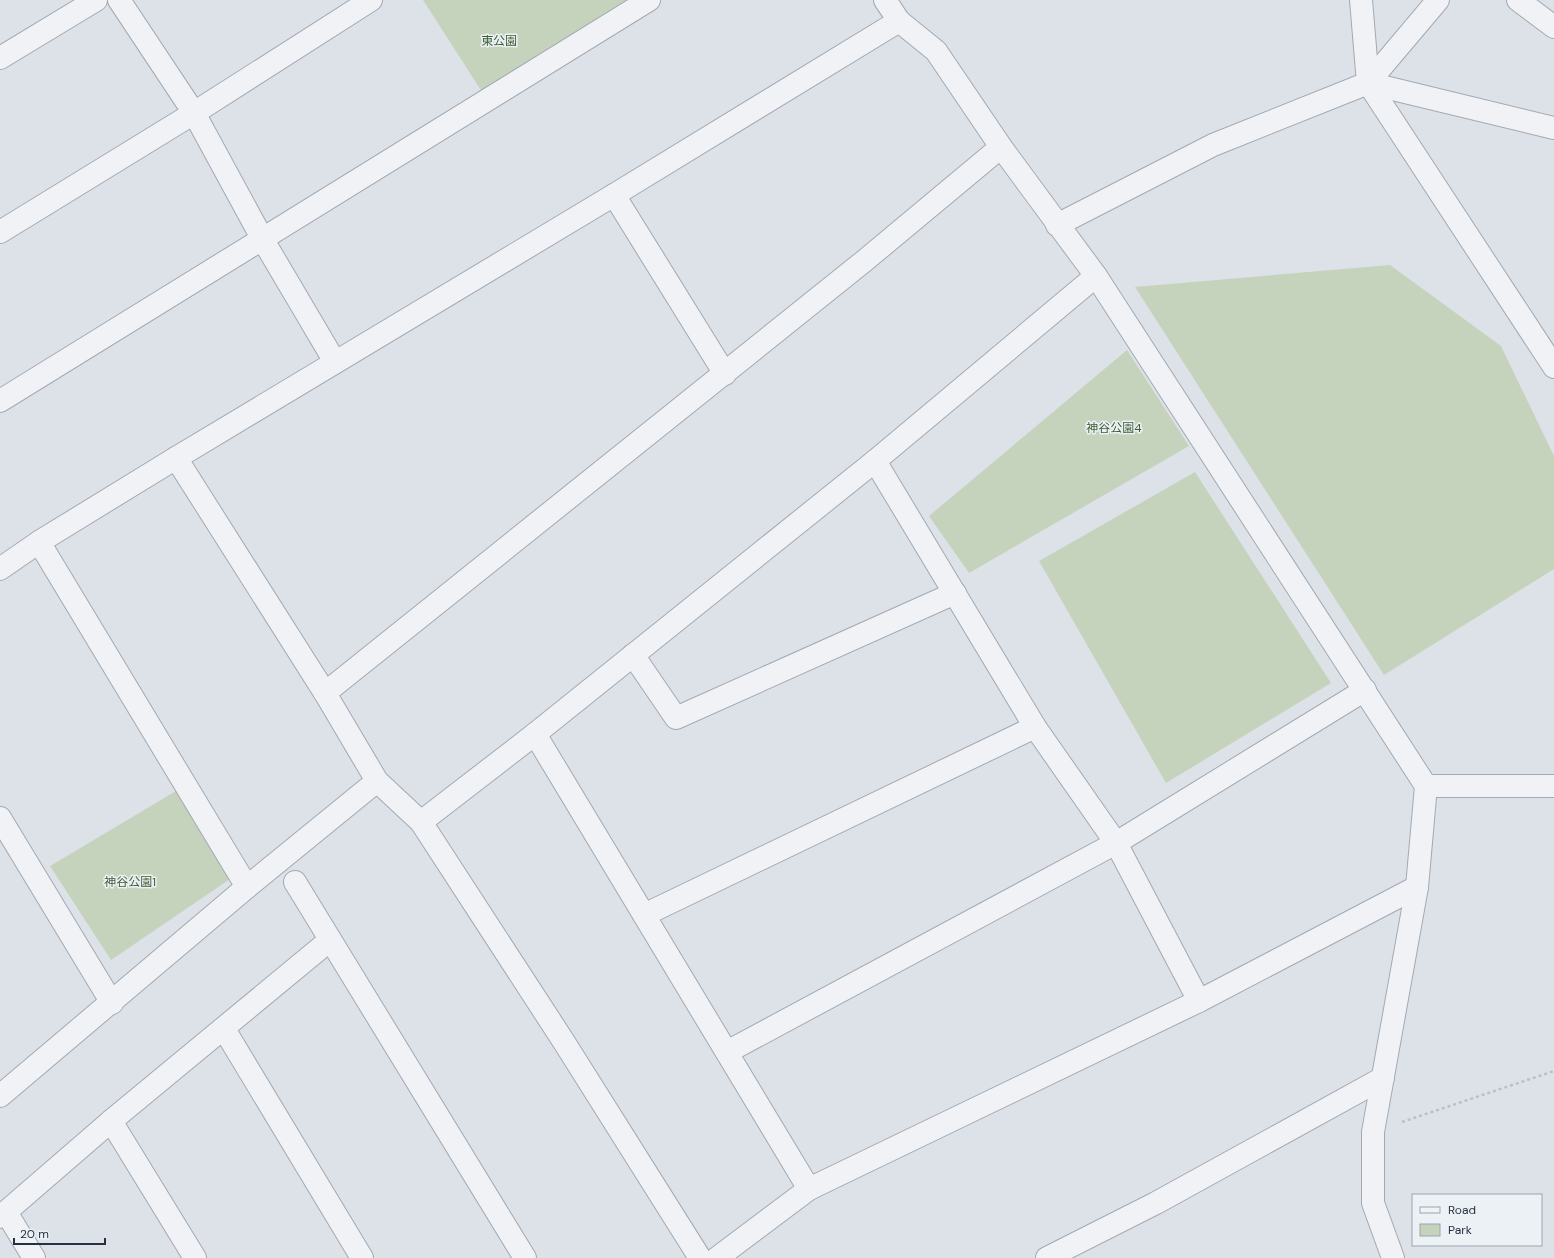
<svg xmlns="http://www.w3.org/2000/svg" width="1554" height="1258" viewBox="0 0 1554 1258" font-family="'DM Sans','Noto Sans JP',sans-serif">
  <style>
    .green { fill: #c5d3bd }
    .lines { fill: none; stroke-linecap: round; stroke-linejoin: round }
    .minor-casing { stroke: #a2a9b2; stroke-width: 24 }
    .path { stroke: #bbc0c7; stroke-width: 2.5; stroke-dasharray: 3 3; stroke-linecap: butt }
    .minor { stroke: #f0f2f6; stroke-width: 22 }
    .labels { text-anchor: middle; stroke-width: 3; stroke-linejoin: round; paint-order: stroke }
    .park-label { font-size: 12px; fill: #3d5d31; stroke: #ecf1f6 }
  </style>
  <rect width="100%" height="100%" fill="#dde2e8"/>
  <!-- green -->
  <g class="green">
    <path d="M423,0h203l5,8 -145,90z"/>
    <path d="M1390,265l111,81 53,110v113l-170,106 -249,-388z"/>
    <path d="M1127,350l62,96 -220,127 -40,-57z"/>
    <path d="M1195,472l136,211 -165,100 -127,-222z"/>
    <path d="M176,791l54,88 -119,81 -61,-94z"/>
  </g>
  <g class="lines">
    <!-- minor casing -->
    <g class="minor-casing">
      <g id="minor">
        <path d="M119,0l75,113 69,127 72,122"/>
        <path d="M885,0l14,21 37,30 65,96 95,129 330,510 -9,101 -44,245v71l20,55"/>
        <path d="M1361,0l7,83 186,284"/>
        <path d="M1518,0l36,27"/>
        <path d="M0,58l96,-58"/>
        <path d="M1368,83l186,45"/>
        <path d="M614,195l111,179"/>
        <path d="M1057,225l156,-80 155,-62 70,-83"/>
        <path d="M0,232l194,-119 177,-113"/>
        <path d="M0,401l649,-401"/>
        <path d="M176,458l149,235 52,88 44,41 143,220 136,216"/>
        <path d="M875,461l160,266 81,116 83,158"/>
        <path d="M39,542l208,345"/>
        <path d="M0,569l39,-27 137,-84 438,-263 285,-174"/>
        <path d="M633,655l43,63 279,-125"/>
        <path d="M325,693l538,-431 138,-115"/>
        <path d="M535,734l274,455"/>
        <path d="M1426,786h128"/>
        <path d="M0,818l112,185"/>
        <path d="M421,822l114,-88 340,-273 221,-185"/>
        <path d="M295,882l230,376"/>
        <path d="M644,915l391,-188"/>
        <path d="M224,1029l138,229"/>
        <path d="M727,1052l389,-209 249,-153"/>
        <path d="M0,1096l247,-209 130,-106"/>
        <path d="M111,1121l84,137"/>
        <path d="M6,1212l28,46"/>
        <path d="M0,1217l111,-96 219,-181"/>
        <path d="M717,1258l92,-69 390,-188 218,-114"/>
        <path d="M1047,1258l109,-55 227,-125"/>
      </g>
    </g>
    <!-- path -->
    <path class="path" d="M1402,1122l152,-51"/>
    <!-- minor -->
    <use href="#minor" class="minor"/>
  </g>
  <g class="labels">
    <!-- park labels -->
    <g class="park-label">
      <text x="499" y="45">東公園</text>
      <text x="1114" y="432">神谷公園4</text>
      <text x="130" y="886">神谷公園1</text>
    </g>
  </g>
  <!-- legend -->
  <rect x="1412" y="1194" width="130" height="52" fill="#ecf1f6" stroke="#9ca4ad"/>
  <rect x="1420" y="1207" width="20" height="6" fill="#f0f2f6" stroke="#9ca4ad"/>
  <text x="1448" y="1214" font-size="12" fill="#253140">Road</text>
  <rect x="1420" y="1224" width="20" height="12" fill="#c5d3bd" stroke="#9ca4ad"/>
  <text x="1448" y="1234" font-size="12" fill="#253140">Park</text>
  <!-- scale -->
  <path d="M14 1238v6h91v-6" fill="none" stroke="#253140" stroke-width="2"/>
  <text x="20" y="1238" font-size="12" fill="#253140" stroke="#ecf1f6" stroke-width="3" paint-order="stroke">20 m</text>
</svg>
